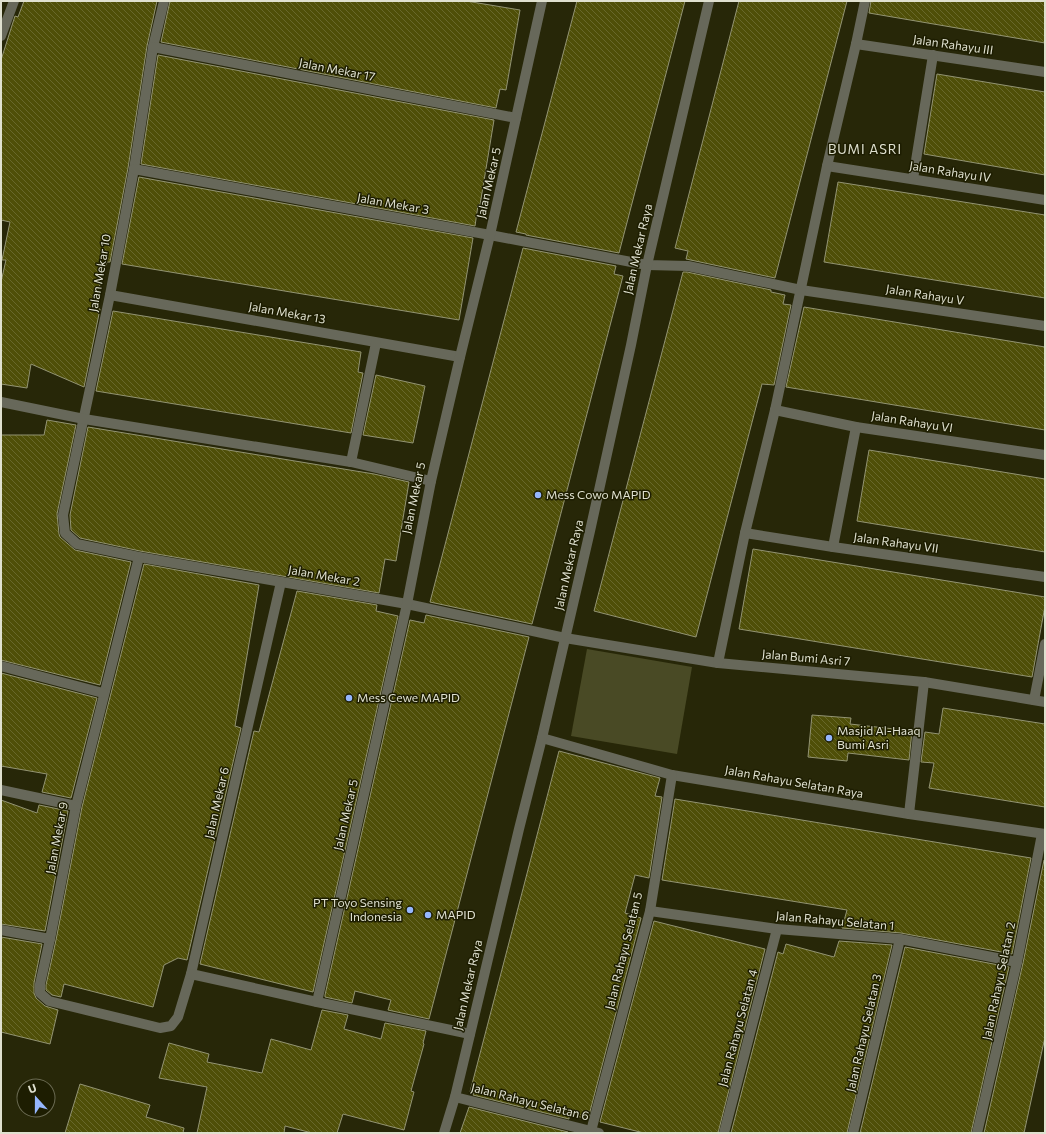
<svg xmlns="http://www.w3.org/2000/svg" width="1046" height="1134" viewBox="0 0 1046 1134" font-family="Commissioner,sans-serif">
  <style>
    .grass { fill: #494a25 }
    .building { fill: url(#building-back-hatch); stroke: #939473 }
    .lines { fill: none; stroke-linecap: round; stroke-linejoin: round }
    .minor { stroke: #67685a; stroke-width: 10 }
    .poi-dot { fill: #95b6fd; stroke: #1d1d01; stroke-width: 1.5 }
    .labels { text-anchor: middle; stroke-width: 3; stroke-linejoin: round; paint-order: stroke }
    .street-label { font-size: 12px; fill: #dfe0cf; stroke: #1d1d01 }
    .poi-label { font-size: 12px; fill: #dfe0cf; stroke: #1d1d01; text-anchor: start }
    .neighbourhood-label { font-size: 13px; letter-spacing: 1px; fill: #dfe0cf; stroke: #1d1d01 }
  </style>
  <defs>
    <pattern id="building-back-hatch" width="6" height="6" patternUnits="userSpaceOnUse"><rect width="6" height="6" fill="#4f4f08"/><path d="M-1 5l2 2M0 0l6 6M5-1l2 2" fill="none" stroke="#68682b"/></pattern>
  </defs>
  <rect width="100%" height="100%" fill="#272708"/>
  <!-- grass -->
  <path class="grass" d="M587,649l105,18 -15,87 -106,-18z"/>
  <!-- building -->
  <g class="building">
    <path d="M24,1h133l-10,45 -19,122 -18,94h-3l-14,45 7,2 -16,78 -53,-23 -4,24 -26,-4v-102l5,-22h-4l8,-38 -9,-2v-160l14,-44 3,1z"/>
    <path d="M170,1h296l54,9 -14,80 -6,-1 -4,19 -335,-66z"/>
    <path d="M577,1h108l-66,252 -93,-18v-1l-10,-2z"/>
    <path d="M739,1h108l-72,277 -89,-19 2,-8 -13,-3z"/>
    <path d="M871,1h174v42l-176,-30z"/>
    <path d="M158,55l336,65 -14,85h-2l-3,21 -334,-62z"/>
    <path d="M937,74l108,18v83l-121,-21z"/>
    <path d="M139,177l334,61 -14,82 -337,-56z"/>
    <path d="M838,182l207,33v83l-221,-36z"/>
    <path d="M523,248l93,18 -2,8 9,2 -91,348 -102,-22z"/>
    <path d="M683,272h4l84,18v2l14,3 -2,9 8,1 -17,80 -12,-1 -66,253 -102,-26z"/>
    <path d="M804,307l241,40v83l-259,-43z"/>
    <path d="M113,311l248,41 -3,20 5,1 -12,60 -255,-42z"/>
    <path d="M376,375l49,11 -12,57 -50,-8z"/>
    <path d="M47,420l29,5 -19,89 2,20 1,3 15,13 56,12 -31,123 -99,-25v-225h43z"/>
    <path d="M88,427l286,47 35,8 -13,79 -11,-2 -6,34 -239,-42 -60,-13 -9,-8 -1,-15z"/>
    <path d="M869,450l176,29v73l-188,-31z"/>
    <path d="M753,549l292,48v9l-13,71 -293,-48z"/>
    <path d="M144,564l115,21 -24,141 6,2 -54,232 -9,-2 -14,7 -11,42 -89,-23 -3,13 -9,-2 -6,-5v-5l10,-45 26,-133z"/>
    <path d="M297,591l80,14 -1,6 22,5 -85,376 -113,-28 54,-233 5,1z"/>
    <path d="M426,615l103,22 -100,382 -41,-9 3,-10 -36,-9 -3,12 -27,-6v-2l85,-375 14,3z"/>
    <path d="M1,673l96,25 -26,100 -29,-6 5,-18 -46,-8z"/>
    <path d="M943,708l102,16v83l-116,-19 5,-25 -13,-1 4,-30 14,2z"/>
    <path d="M812,715l39,3 -1,6 62,7 -3,29 -61,-7 -1,8 -39,-4z"/>
    <path d="M559,751l101,27 -5,18 7,1 -13,81 -14,-3 -10,38 16,5 -53,201 -19,-5v5l-96,-24 1,-2 -4,-1z"/>
    <path d="M675,799l356,59 -19,96 -111,-21 -59,-5 5,-18 -185,-30z"/>
    <path d="M1,800l36,13 2,-8 29,6 -23,120 -44,-7z"/>
    <path d="M1044,860h1v177l-21,96h-40l39,-170z"/>
    <path d="M654,921l111,28 -47,184h-74l-44,-11z"/>
    <path d="M1,937l41,7 -8,39v10l2,5 9,8 13,4 -8,34 -49,-12z"/>
    <path d="M839,941l53,4 -45,188h-116l47,-181 5,2 3,-10 48,13z"/>
    <path d="M905,947l104,20 -38,166h-111z"/>
    <path d="M322,1010l26,5 -4,14 37,10 4,-16 41,8 -3,12 1,1 -13,47 3,1 -10,38 -61,-16 -6,19h-25l-27,-7 -1,7h-87l10,-46 -48,-9 10,-35 40,11 -2,8 55,11 9,-34 40,11z"/>
    <path d="M80,1084l70,21 -4,12 38,11 -1,5h-118z"/>
    <path d="M469,1107l99,25v1h-108z"/>
  </g>
  <g class="lines">
    <!-- minor -->
    <g class="minor">
      <path d="M164,1l-11,46 -19,122 -24,126 -47,220 2,18 12,11 62,13 268,47 158,34 153,25 206,19 121,20"/>
      <path d="M1,36l13,-35"/>
      <path d="M856,44l189,28"/>
      <path d="M153,47l363,71"/>
      <path d="M827,166l218,34"/>
      <path d="M134,169l356,66 157,30 41,1 113,24 244,36"/>
      <path d="M913,179l20,-124"/>
      <path d="M110,295l350,62"/>
      <path d="M1,402l83,17 267,43 80,19"/>
      <path d="M775,410l81,17 189,28"/>
      <path d="M351,462l25,-119"/>
      <path d="M745,533l88,14 212,30"/>
      <path d="M833,547l23,-120"/>
      <path d="M139,557l-63,249 -26,133 -10,45v9l9,8 111,27 11,-2 7,-9 13,-43 90,-392"/>
      <path d="M718,663l27,-130 30,-123 52,-244 29,-122 9,-43"/>
      <path d="M1,666l102,27"/>
      <path d="M1034,700l11,-56"/>
      <path d="M542,738l130,37 237,39 136,20"/>
      <path d="M1,790l75,16"/>
      <path d="M909,814l15,-132"/>
      <path d="M650,911l127,18 123,10 117,23"/>
      <path d="M1,930l49,9"/>
      <path d="M191,974l126,28 153,32"/>
      <path d="M317,1002l90,-398 24,-123 29,-124 30,-122 52,-234"/>
      <path d="M455,1097l144,36"/>
      <path d="M591,1131l59,-220 22,-136"/>
      <path d="M444,1133l11,-36 7,-29 57,-239 23,-91 48,-207 41,-186 16,-80 62,-264"/>
      <path d="M724,1133l53,-204"/>
      <path d="M853,1133l47,-194"/>
      <path d="M977,1133l40,-171 25,-128"/>
    </g>
  </g>
  <!-- markers -->
  <g class="poi-dot">
    <circle cx="538" cy="495" r="4"/>
    <circle cx="349" cy="698" r="4"/>
    <circle cx="829" cy="738" r="4"/>
    <circle cx="410" cy="910" r="4"/>
    <circle cx="428" cy="915" r="4"/>
  </g>
  <g class="labels">
    <!-- street labels -->
    <g class="street-label">
      <text transform="translate(953 45) rotate(8)" y="4">Jalan Rahayu III</text>
      <text transform="translate(337 70) rotate(11)" y="4">Jalan Mekar 17</text>
      <text transform="translate(950 172) rotate(9)" y="4">Jalan Rahayu IV</text>
      <text transform="translate(489 183) rotate(-77)" y="4">Jalan Mekar 5</text>
      <text transform="translate(393 204) rotate(10)" y="4">Jalan Mekar 3</text>
      <text transform="translate(638 249) rotate(-77)" y="4">Jalan Mekar Raya</text>
      <text transform="translate(100 273) rotate(-80)" y="4">Jalan Mekar 10</text>
      <text transform="translate(925 295) rotate(9)" y="4">Jalan Rahayu V</text>
      <text transform="translate(287 313) rotate(10)" y="4">Jalan Mekar 13</text>
      <text transform="translate(912 422) rotate(9)" y="4">Jalan Rahayu VI</text>
      <text transform="translate(414 498) rotate(-78)" y="4">Jalan Mekar 5</text>
      <text transform="translate(896 543) rotate(8)" y="4">Jalan Rahayu VII</text>
      <text transform="translate(569 565) rotate(-77)" y="4">Jalan Mekar Raya</text>
      <text transform="translate(324 576) rotate(10)" y="4">Jalan Mekar 2</text>
      <text transform="translate(806 658) rotate(5)" y="4">Jalan Bumi Asri 7</text>
      <text transform="translate(794 782) rotate(10)" y="4">Jalan Rahayu Selatan Raya</text>
      <text transform="translate(217 803) rotate(-77)" y="4">Jalan Mekar 6</text>
      <text transform="translate(346 815) rotate(-77)" y="4">Jalan Mekar 5</text>
      <text transform="translate(57 838) rotate(-79)" y="4">Jalan Mekar 9</text>
      <text transform="translate(835 921) rotate(5)" y="4">Jalan Rahayu Selatan 1</text>
      <text transform="translate(624 951) rotate(-76)" y="4">Jalan Rahayu Selatan 5</text>
      <text transform="translate(999 981) rotate(-78)" y="4">Jalan Rahayu Selatan 2</text>
      <text transform="translate(468 985) rotate(-77)" y="4">Jalan Mekar Raya</text>
      <text transform="translate(738 1028) rotate(-75)" y="4">Jalan Rahayu Selatan 4</text>
      <text transform="translate(864 1033) rotate(-77)" y="4">Jalan Rahayu Selatan 3</text>
      <text transform="translate(530 1102) rotate(14)" y="4">Jalan Rahayu Selatan 6</text>
    </g>
    <!-- poi labels -->
    <g class="poi-label">
      <text x="546" y="499">Mess Cowo MAPID</text>
      <text x="357" y="702">Mess Cewe MAPID</text>
      <text x="837" y="735">Masjid Al-Haaq<tspan x="837" dy="14">Bumi Asri</tspan></text>
      <text x="402" y="907" text-anchor="end">PT Toyo Sensing<tspan x="402" dy="14">Indonesia</tspan></text>
      <text x="436" y="919">MAPID</text>
    </g>
    <!-- neighbourhood labels -->
    <g class="neighbourhood-label">
      <text x="865" y="154">BUMI ASRI</text>
    </g>
  </g>
  <!-- border -->
  <rect width="1046" height="1134" fill="none" stroke="#dfe0cf" stroke-width="4"/>
  <!-- north arrow -->
  <g transform="translate(36 1098) rotate(339)"><circle r="19" fill="#1d1d01" stroke="#6b6b53"/>
  <path d="M0-3L7 15L0 10L-7 15Z" fill="#95b6fd"/>
  <text y="-6" font-size="11" font-weight="bold" text-anchor="middle" fill="#dfe0cf">U</text>
  </g>
</svg>
